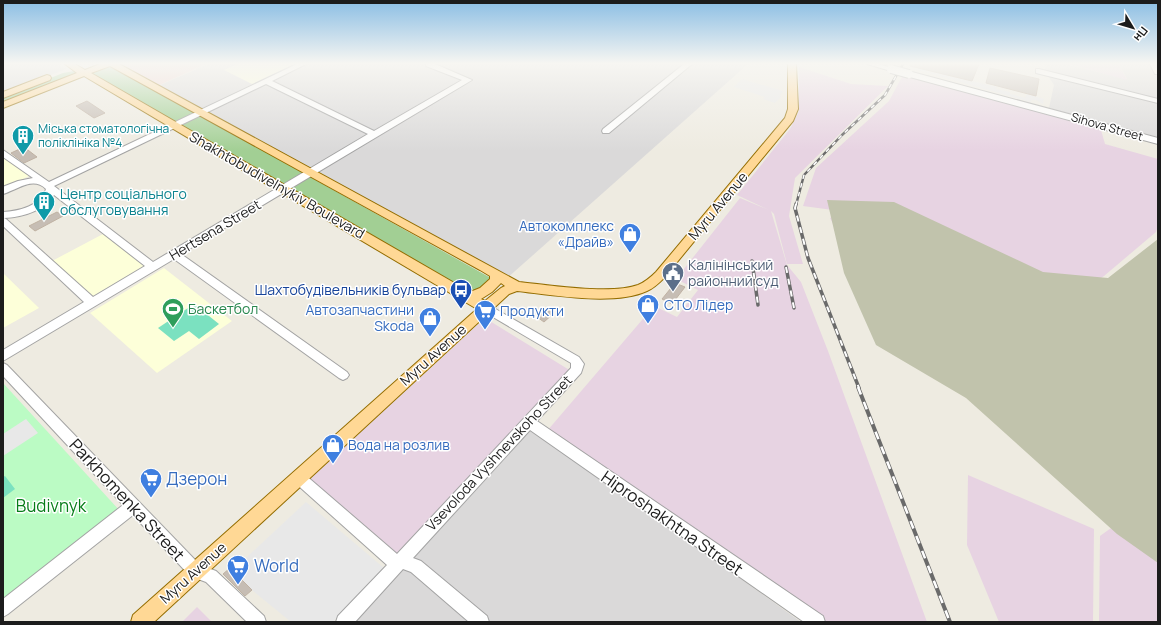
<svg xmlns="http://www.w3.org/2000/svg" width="1161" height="625" viewBox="0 0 1161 625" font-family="Manrope,sans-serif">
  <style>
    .residential { fill: #dad9d9 }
    .commercial { fill: #f0d2cf }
    .industrial { fill: #e7d3e2 }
    .education { fill: #fdffd9 }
    .construction { fill: #c1c3ac }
    .forest { fill: #a2cf94 }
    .park { fill: #bbfbc4 }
    .pitch { fill: #7be1c0 }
    .parking { fill: #e8e8e8 }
    .building { fill: #c6bdb4; stroke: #c0b2a3 }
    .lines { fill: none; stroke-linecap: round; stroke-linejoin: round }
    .minor-casing { stroke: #a3a3a3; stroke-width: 2 }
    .major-casing { stroke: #946d00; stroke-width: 2 }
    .minor { fill: #fff; fill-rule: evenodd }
    .major { fill: #ffd895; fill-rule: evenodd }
    .rail-far2-casing { stroke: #6a6a6a; stroke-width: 2.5 }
    .rail-far1-casing { stroke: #6a6a6a; stroke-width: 3.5 }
    .rail-casing { stroke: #6a6a6a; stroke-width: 4 }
    .rail-far2 { stroke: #fff; stroke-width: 1.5; stroke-dasharray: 4.5; stroke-linecap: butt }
    .rail-far1 { stroke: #fff; stroke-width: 2; stroke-dasharray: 6; stroke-linecap: butt }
    .rail { stroke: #fff; stroke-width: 2.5; stroke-dasharray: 8; stroke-linecap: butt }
    .minor-bridge-casing { stroke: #a3a3a3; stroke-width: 10; stroke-linecap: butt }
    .minor-bridge { stroke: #fff; stroke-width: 8 }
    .labels { text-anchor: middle; stroke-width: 3; stroke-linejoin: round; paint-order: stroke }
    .far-street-label { font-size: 12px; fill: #1c1c1c; stroke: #fff }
    .far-culture-label { font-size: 12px; fill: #0d838f; stroke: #fff; text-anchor: start }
    .street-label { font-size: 14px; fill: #1c1c1c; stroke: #fff }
    .culture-label { font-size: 14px; fill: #0d838f; stroke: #fff; text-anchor: start }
    .shop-label { font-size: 14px; fill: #366cbe; stroke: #fff; text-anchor: start }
    .service-label { font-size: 14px; fill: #4e5e75; stroke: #fff; text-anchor: start }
    .transit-label { font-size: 14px; fill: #164399; stroke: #fff; text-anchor: end }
    .leisure-label { font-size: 14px; fill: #27864d; stroke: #fff; text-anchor: start }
    .near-shop-label { font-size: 17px; fill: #366cbe; stroke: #fff; text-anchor: start }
    .near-street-label { font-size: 17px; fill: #1c1c1c; stroke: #fff }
    .near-park-label { font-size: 17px; fill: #077d19; stroke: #fff }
  </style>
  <rect width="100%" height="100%" fill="#eeebe1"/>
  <!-- residential -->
  <g class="residential">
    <path d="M3,64h55l8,5 -63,25z"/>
    <path d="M208,64h540l-243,216 -347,-194z"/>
    <path d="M1046,64h19l62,15 -8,-15h39v73l-109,-29 5,-23 -9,-14z"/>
    <path d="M529,427l272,195h-451z"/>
  </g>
  <!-- commercial -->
  <path class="commercial" d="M125,64h81l-49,22 -36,-21z"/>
  <!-- industrial -->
  <g class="industrial">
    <path d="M1069,64h50l8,16z"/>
    <path d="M799,67l52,17 37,2 -93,92 -6,38 14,48h-16l-13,-50 -3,-3 16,54 14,17 27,69 99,271h-101l-279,-191 107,-125 23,11 21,-27 -22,-11 64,-81 29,12 -32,-15 53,-66 9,-18z"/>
    <path d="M903,75l108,28 90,27 4,14 53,15v67l-2,6 -52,44 -48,34 -179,-2 -47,-90 16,-10 -13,2 -30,-4 13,-38 73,-67z"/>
    <path d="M485,318l86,53 -174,185 -87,-77z"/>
    <path d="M968,475l126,54 -1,93h-94l-32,-77z"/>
    <path d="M1136,510l22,20v92h-59l1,-86z"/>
    <path d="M197,607l15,15h-30z"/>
  </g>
  <!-- education -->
  <g class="education">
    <path d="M237,64h57l-42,20 -28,-14z"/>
    <path d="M3,156l26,20 -26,13z"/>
    <path d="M103,234l41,32 -51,30 -41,-35z"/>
    <path d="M164,268l68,53 -75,52 -67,-60z"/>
    <path d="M3,273l36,35 -36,20z"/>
  </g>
  <!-- construction -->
  <path class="construction" d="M827,200l67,2 149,70 65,6 50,-39v324l-41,-29 -151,-136 -90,-53 -32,-72z"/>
  <!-- forest -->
  <g class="forest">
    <path d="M110,65l379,212 1,3 -12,12 -8,1 -379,-220z"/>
    <path d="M74,71l3,2 -2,1 -72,30v-7l60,-24z"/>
  </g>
  <!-- park -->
  <path class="park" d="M3,383l117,128 -117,93z"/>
  <!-- pitch -->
  <g class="pitch">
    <path d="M194,304l25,20 -20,15 -10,-8 -15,10 -16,-13z"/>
    <path d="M5,476l10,13 -12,9v-21z"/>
  </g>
  <!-- parking -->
  <g class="parking">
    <path d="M917,68l80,19 -1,2 14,3v2l5,1 10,3 2,-4 17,5 -1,5 -7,-4h-4l-2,2 -116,-33z"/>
    <path d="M742,79l41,12 -3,4 1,2 -6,6 -12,-4 2,-2 -31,-10z"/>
    <path d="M26,419l12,14 -35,23v-22z"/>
    <path d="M306,502l78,66 -51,54h-42l-39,-32 -20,-19z"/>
  </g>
  <!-- building -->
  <g class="building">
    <path d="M910,64h69l-7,17 -62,-15z"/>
    <path d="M990,68l49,11 -3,17 -50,-13z"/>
    <path d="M87,101l18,12 -11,5 -18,-12z"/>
    <path d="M24,147l13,10 -13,6 -13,-10z"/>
    <path d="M57,212l6,4 -28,15 -6,-5z"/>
    <path d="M675,283l10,4 -13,17 -10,-5z"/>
    <path d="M546,309l8,4 -10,9 -7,-5z"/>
    <path d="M230,568l22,22 -7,6 -22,-22z"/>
  </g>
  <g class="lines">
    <!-- minor casing -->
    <g class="minor-casing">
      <g id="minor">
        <path d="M297,64h9l-34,17 102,50 88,-51 -36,-14v-2h9l37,16 -291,174 166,118 2,3 -2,3 -4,2 -4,-2 -165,-119 -171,102v-11l81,-48 -81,-76v-14c16,-1 38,-6 43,-23 -13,-13 -29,1 -43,5v-7l2,-1 13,-5 15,-3 -30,-21v-7l46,32zM266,84l102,50 -215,128 -99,-76zM54,195l91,71 -52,31 -87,-78 -2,-1c19,-1 39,-7 50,-23z"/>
        <path d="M684,64h8l-83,69h-6l-1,-2 1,-2z"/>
        <path d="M867,64h12l16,5 -4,2z"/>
        <path d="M1150,64h6l2,10h-3z"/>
        <path d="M1036,69h3l119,30v4l-122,-30z"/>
        <path d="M906,72h6l246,66v6l-252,-68z"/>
        <path d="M485,303l94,54 5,7 -3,9 -44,48 286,195 2,6h-21l-274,-192 -117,128 8,3 66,55 2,6h-20l-58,-50 -8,-3 -48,53h-19l2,-6 49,-51 -94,-84 -2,-4 2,-4 5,-2 5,2 94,81 174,-186v-5l-90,-53 -1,-3 1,-3z"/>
        <path d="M3,363l4,2 193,200 16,6 48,45 2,6h-19l-41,-40 -16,-6 -57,-61 -125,99 -5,3v-18l120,-94 -120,-129z"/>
      </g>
    </g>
    <!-- major casing -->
    <g class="major-casing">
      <g id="major">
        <path d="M65,64h10l10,6 15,-6h19l400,218c29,3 92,13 119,3 7,-3 13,-8 18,-13l129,-154 3,-9v-45h8l2,45 -5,12 -129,157c-5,5 -10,10 -17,13 -33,15 -94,4 -130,0l-8,3 -355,328h-23l2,-7 344,-306 -393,-233 -81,32v-6l74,-29zM110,66l370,204 10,6v3l-10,9 -10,4 -379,-219zM501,283l4,3 -4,2 -16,13 -4,-2 11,-7z"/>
        <path d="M47,75l3,1 1,2 -1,2 -47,18v-6z"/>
      </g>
    </g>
    <!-- minor -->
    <use href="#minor" class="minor"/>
    <!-- major -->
    <use href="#major" class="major"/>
    <!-- rail-far2 casing -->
    <g class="rail-far2-casing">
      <path id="rail-far2" d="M796,205l8,-30 38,-40 43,-40 18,-31"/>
    </g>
    <!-- rail-far1 casing -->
    <g class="rail-far1-casing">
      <g id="rail-far1">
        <path d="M796,204l-1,4 13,50 51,130"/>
        <path d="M752,261l6,44"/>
        <path d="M786,267l8,41"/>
      </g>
    </g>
    <!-- rail casing -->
    <g class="rail-casing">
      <path id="rail" d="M858,387l92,235"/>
    </g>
    <!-- rail-far2 -->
    <use href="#rail-far2" class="rail-far2"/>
    <!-- rail-far1 -->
    <use href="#rail-far1" class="rail-far1"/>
    <!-- rail -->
    <use href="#rail" class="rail"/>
    <!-- minor-bridge casing -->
    <g class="minor-bridge-casing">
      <path id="minor-bridge" d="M891,69l18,5"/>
    </g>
    <!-- minor-bridge -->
    <use href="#minor-bridge" class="minor-bridge"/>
  </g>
  <!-- sky -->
  <linearGradient id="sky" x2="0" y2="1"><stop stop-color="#8bbee4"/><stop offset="0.42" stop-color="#f7f6f2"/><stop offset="1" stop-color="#f7f6f2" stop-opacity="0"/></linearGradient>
  <rect width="1161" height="151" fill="url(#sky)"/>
  <!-- icons -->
  <defs>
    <g id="building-pin" transform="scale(1.15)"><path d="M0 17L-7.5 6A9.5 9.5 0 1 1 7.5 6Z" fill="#0f9aa8" stroke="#fff"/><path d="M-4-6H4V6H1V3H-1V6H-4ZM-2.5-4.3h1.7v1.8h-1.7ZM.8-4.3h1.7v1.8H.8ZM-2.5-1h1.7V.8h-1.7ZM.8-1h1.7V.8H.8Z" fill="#fff"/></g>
    <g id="shop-pin" transform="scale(1.15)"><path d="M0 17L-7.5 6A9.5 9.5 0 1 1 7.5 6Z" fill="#3f7fe0" stroke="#fff"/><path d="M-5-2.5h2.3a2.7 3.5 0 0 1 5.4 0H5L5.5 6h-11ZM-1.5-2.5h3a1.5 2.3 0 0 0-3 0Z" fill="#fff"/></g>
    <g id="civic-pin" transform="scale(1.15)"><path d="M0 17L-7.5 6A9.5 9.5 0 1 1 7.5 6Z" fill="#5c6f8a" stroke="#fff"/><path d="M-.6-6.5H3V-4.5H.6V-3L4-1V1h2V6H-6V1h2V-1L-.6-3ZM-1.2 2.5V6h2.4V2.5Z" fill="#fff"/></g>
    <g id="bus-pin" transform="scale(1.15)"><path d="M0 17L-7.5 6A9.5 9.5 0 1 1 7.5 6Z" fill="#1a4fb4" stroke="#fff"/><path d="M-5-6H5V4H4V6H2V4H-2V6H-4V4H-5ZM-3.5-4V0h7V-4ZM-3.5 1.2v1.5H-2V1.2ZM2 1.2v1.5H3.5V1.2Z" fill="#fff"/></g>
    <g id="stadium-pin" transform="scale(1.15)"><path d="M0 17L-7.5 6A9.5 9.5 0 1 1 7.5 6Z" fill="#2e9e5b" stroke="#fff"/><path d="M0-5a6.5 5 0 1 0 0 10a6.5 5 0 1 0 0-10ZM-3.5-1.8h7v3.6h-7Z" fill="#fff"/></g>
    <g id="supermarket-pin" transform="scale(1.15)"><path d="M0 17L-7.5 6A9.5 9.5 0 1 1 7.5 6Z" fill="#3f7fe0" stroke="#fff"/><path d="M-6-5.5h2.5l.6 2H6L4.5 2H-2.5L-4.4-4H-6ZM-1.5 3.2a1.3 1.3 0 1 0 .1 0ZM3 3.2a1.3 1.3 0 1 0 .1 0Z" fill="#fff"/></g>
  </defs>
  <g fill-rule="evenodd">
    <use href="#building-pin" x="23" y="136"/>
    <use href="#building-pin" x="44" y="202"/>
    <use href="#shop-pin" x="630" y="234"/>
    <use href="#civic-pin" x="673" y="273"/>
    <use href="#bus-pin" x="461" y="290"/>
    <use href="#shop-pin" x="648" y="305"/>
    <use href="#stadium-pin" x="173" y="309"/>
    <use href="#supermarket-pin" x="485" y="311"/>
    <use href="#shop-pin" x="430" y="318"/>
    <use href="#shop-pin" x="333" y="445"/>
    <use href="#supermarket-pin" x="151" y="479"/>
    <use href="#supermarket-pin" x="238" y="566"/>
  </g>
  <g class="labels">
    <!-- far-street labels -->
    <g class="far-street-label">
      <text transform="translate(1107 127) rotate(16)" y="4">Sihova Street</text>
    </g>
    <!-- far-culture labels -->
    <g class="far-culture-label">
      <text x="38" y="133">Міська стоматологічна<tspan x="38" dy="14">поліклініка №4</tspan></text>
    </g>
    <!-- street labels -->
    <g class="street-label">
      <text transform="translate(277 185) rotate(30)" y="5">Shakhtobudivelnykiv Boulevard</text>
      <text transform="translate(718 206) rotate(-50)" y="5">Myru Avenue</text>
      <text transform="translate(215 230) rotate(-31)" y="5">Hertsena Street</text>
      <text transform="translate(433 355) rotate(-42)" y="5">Myru Avenue</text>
      <text transform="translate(499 453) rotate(-47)" y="5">Vsevoloda Vyshnevskoho Street</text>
      <text transform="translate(193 573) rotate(-42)" y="5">Myru Avenue</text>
    </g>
    <!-- culture labels -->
    <g class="culture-label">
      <text x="60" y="199">Центр соціального<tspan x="60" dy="16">обслуговування</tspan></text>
    </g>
    <!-- shop labels -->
    <g class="shop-label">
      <text x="614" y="231" text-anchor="end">Автокомплекс<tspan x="614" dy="16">«Драйв»</tspan></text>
      <text x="664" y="310">СТО Лідер</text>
      <text x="414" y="315" text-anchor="end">Автозапчастини<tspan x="414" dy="16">Skoda</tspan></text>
      <text x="500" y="316">Продукти</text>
      <text x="348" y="450">Вода на розлив</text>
    </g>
    <!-- service labels -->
    <g class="service-label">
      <text x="688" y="270">Калінінський<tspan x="688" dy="16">районний суд</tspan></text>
    </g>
    <!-- transit labels -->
    <g class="transit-label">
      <text x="446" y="295">Шахтобудівельників бульвар</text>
    </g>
    <!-- leisure labels -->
    <g class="leisure-label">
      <text x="188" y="314">Баскетбол</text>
    </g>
    <!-- near-shop labels -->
    <g class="near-shop-label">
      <text x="166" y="485">Дзерон</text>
      <text x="254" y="572">World</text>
    </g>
    <!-- near-street labels -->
    <g class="near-street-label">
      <text transform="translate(127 500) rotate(47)" y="6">Parkhomenka Street</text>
      <text transform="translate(672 523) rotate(35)" y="6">Hiproshakhtna Street</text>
    </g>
    <!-- near-park labels -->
    <g class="near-park-label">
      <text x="51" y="512">Budivnyk</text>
    </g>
  </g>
  <!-- border -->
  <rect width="1161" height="625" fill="none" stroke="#1c1c1c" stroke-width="8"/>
  <!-- north arrow -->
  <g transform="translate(1133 28) rotate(128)" stroke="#ffffff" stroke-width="3" paint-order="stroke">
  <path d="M0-3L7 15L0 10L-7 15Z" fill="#1c1c1c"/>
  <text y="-6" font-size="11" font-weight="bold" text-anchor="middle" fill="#1c1c1c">Пн</text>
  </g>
</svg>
